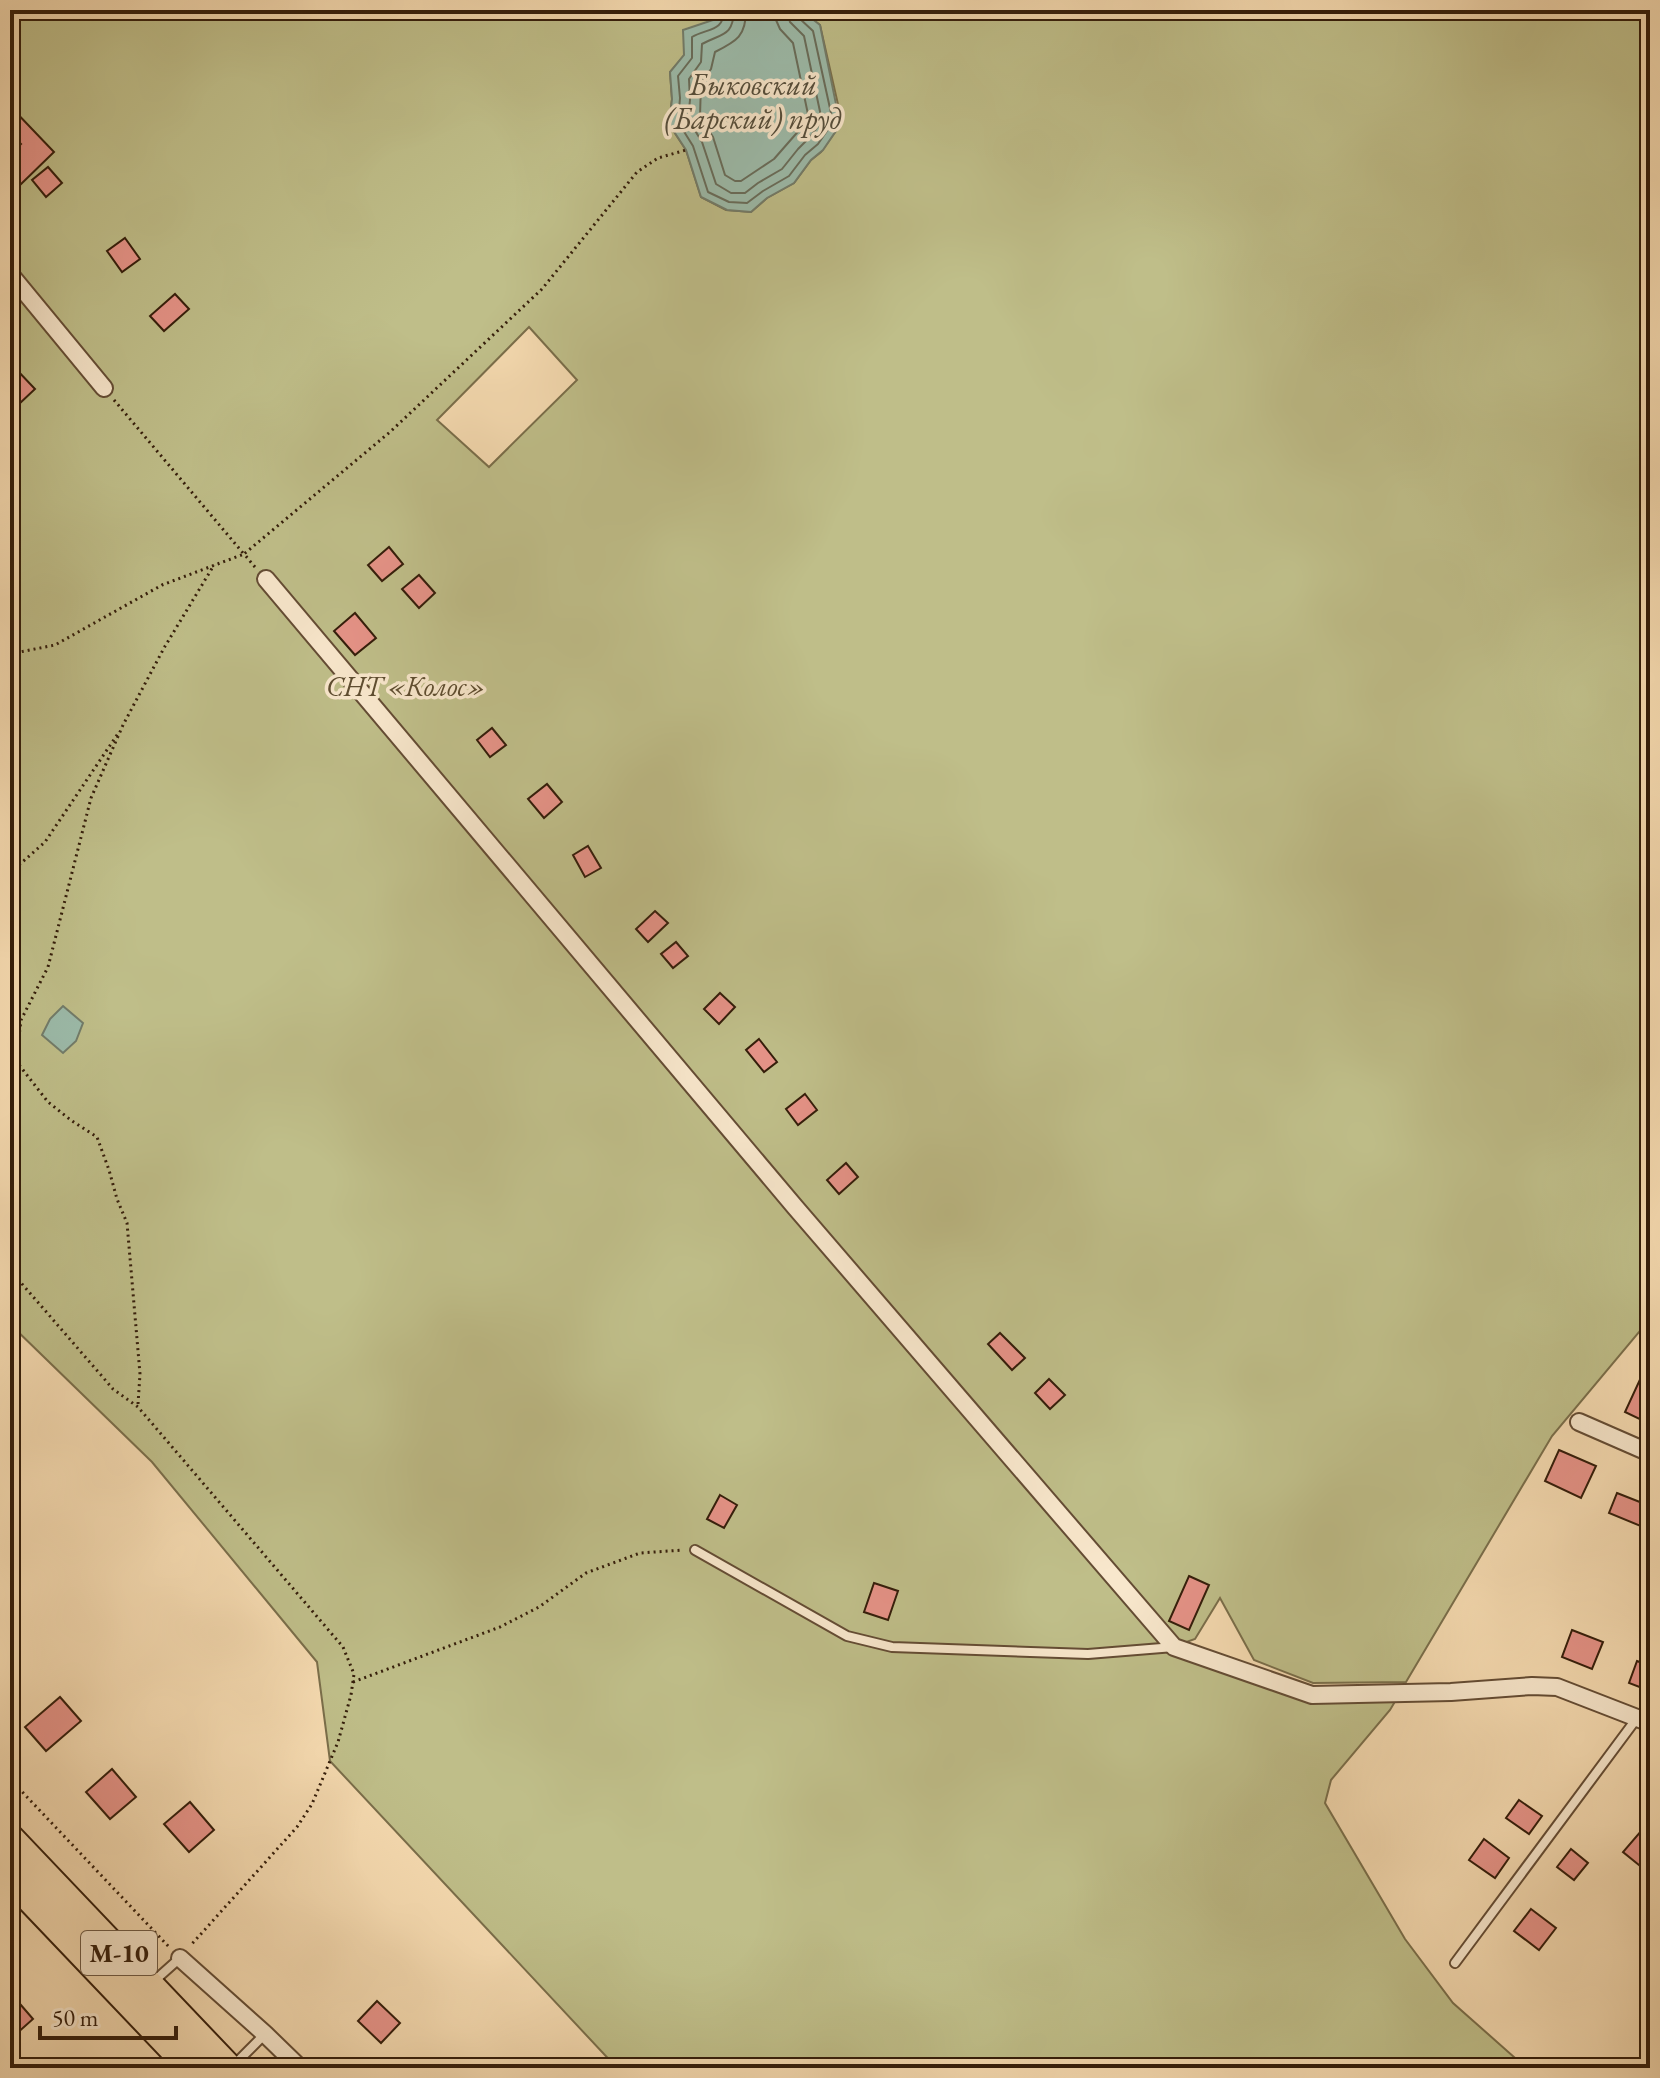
<svg xmlns="http://www.w3.org/2000/svg" width="1660" height="2078" viewBox="0 0 1660 2078" font-family="'EB Garamond',serif">
  <style>
    .green { fill: #bfbe89; stroke: #7a6e4a; stroke-width: 2; fill-rule: evenodd }
    .water { fill: #9cbbaa; stroke: #727c6a; stroke-width: 2 }
    .lines { fill: none; stroke-linecap: round; stroke-linejoin: round }
    .shore { stroke: #686c5a; stroke-width: 2 }
    .building { fill: #e69388; stroke: #341d0a; stroke-width: 2 }
    .service-casing { stroke: #644c34; stroke-width: 12 }
    .minor-casing { stroke: #644c34; stroke-width: 20 }
    .trunk-casing { stroke: #341d0a; stroke-width: 32 }
    .path { stroke: #341d0a; stroke-width: 3; stroke-dasharray: 2 4; stroke-linecap: butt }
    .service { stroke: #f8e7cc; stroke-width: 8 }
    .minor { stroke: #f8e7cc; stroke-width: 16 }
    .trunk { stroke: #f5dab0; stroke-width: 28 }
    .labels { text-anchor: middle; stroke-width: 7; stroke-linejoin: round; paint-order: stroke }
    .shield { fill: #f8e7cc; stroke: #6f5a44; stroke-width: 2 }
    .shield-label { font-size: 26px; font-weight: bold; fill: #341d0a }
    .park-label { font-size: 28px; font-style: italic; fill: #5e4d30; stroke: #f8e7cc }
    .water-label { font-size: 30px; font-style: italic; fill: #534c3a; stroke: #f8e7cc }
  </style>
  <rect width="100%" height="100%" fill="#f5dab0"/>
  <filter id="stains"><feTurbulence type="fractalNoise" baseFrequency=".0025" numOctaves="4"/><feColorMatrix values="0 0 0 0 .2 0 0 0 0 .09 0 0 0 0 .02 0 0 0 .5 -.17"/></filter>
  <radialGradient id="worn" r=".72"><stop offset=".6" stop-color="#630" stop-opacity="0"/><stop offset="1" stop-color="#630" stop-opacity=".3"/></radialGradient>
  <!-- green -->
  <path class="green" d="M10,10h707l-1,9 -46,53 2,27 -3,25 17,26 15,47 25,13 25,2 16,-14 27,-15 17,-23 10,-8 21,-30 -22,-97 -19,-15h849v1309l-98,117 -146,246 -93,1 -59,-23 -34,-62 -25,41 -20,7 137,49 88,-2 -10,17 -59,70 -6,23 80,136 48,64 70,62 1,3h-907l-287,-307 -13,-99 -165,-200 -142,-138zM529,327l48,53 -88,87 -52,-47z"/>
  <!-- water -->
  <g class="water">
    <path d="M717,10h84l19,15 17,84 5,13 -19,28 -12,10 -17,23 -27,15 -16,14 -24,-2 -26,-13 -15,-47 -17,-26 3,-25 -2,-27 14,-17 -1,-25 33,-11z"/>
    <path d="M63,1006l20,17 -7,18 -13,12 -21,-18 8,-16z"/>
  </g>
  <g class="lines">
    <!-- shore -->
    <g class="shore">
      <path d="M724,10c0,22 -17,18 -32,27v21l-14,18 2,22 -2,24 15,24 15,46 21,10 18,1 16,-12 26,-15 16,-21 13,-11 15,-22 -20,-91 -14,-13 -2,-8"/>
      <path d="M734,10c-1,27 -12,23 -32,34l-1,18 -12,17 1,21 -2,19 14,23 14,42 15,9h14l13,-10 24,-14 16,-20 12,-12 12,-16 -18,-85 -14,-14 -3,-12"/>
      <path d="M746,10c0,26 -9,31 -31,42l-4,17 -10,14 -1,33 13,21 12,38 10,6h6l33,-22 35,-40 -16,-76 -13,-14 -4,-9 -1,-10"/>
    </g>
  </g>
  <!-- building -->
  <g class="building">
    <path d="M10,106l44,46 -35,34 -9,-10v-21l11,-11 -11,-11z"/>
    <path d="M48,167l14,16 -16,14 -14,-17z"/>
    <path d="M125,238l15,21 -18,13 -15,-21z"/>
    <path d="M175,294l14,15 -25,22 -14,-15z"/>
    <path d="M16,369l19,20 -16,15 -9,-10v-19z"/>
    <path d="M389,547l14,17 -21,17 -14,-16z"/>
    <path d="M419,575l16,18 -16,15 -17,-19z"/>
    <path d="M355,613l21,25 -21,17 -21,-24z"/>
    <path d="M492,728l14,17 -16,12 -13,-17z"/>
    <path d="M547,784l15,18 -18,16 -16,-19z"/>
    <path d="M588,846l13,22 -16,9 -12,-22z"/>
    <path d="M655,911l13,12 -20,19 -12,-13z"/>
    <path d="M676,942l12,14 -15,12 -12,-14z"/>
    <path d="M720,993l15,14 -16,17 -15,-15z"/>
    <path d="M759,1039l18,23 -13,10 -18,-22z"/>
    <path d="M805,1094l12,16 -19,15 -12,-16z"/>
    <path d="M846,1163l12,14 -19,17 -12,-14z"/>
    <path d="M1000,1333l25,25 -13,12 -24,-26z"/>
    <path d="M1643,1373l7,3v48l-25,-12z"/>
    <path d="M1049,1379l16,16 -15,14 -15,-16z"/>
    <path d="M1559,1450l37,16 -15,32 -36,-17z"/>
    <path d="M1617,1493l33,13v18l-2,5 -39,-16z"/>
    <path d="M720,1495l17,10 -13,23 -17,-9z"/>
    <path d="M1189,1576l20,9 -20,45 -20,-9z"/>
    <path d="M874,1583l24,8 -10,29 -24,-8z"/>
    <path d="M1572,1630l31,12 -11,27 -30,-12z"/>
    <path d="M1637,1661l13,5v25l-21,-8z"/>
    <path d="M60,1697l21,24 -35,30 -21,-24z"/>
    <path d="M112,1769l24,28 -26,22 -24,-27z"/>
    <path d="M1519,1800l23,16 -13,18 -23,-16z"/>
    <path d="M190,1802l24,28 -25,22 -25,-28z"/>
    <path d="M1648,1823l2,2v49l-27,-22z"/>
    <path d="M1484,1839l25,19 -14,20 -26,-18z"/>
    <path d="M1571,1849l17,14 -14,17 -17,-13z"/>
    <path d="M1531,1909l25,19 -17,22 -25,-19z"/>
    <path d="M14,1997l19,22 -18,16 -5,-6v-29z"/>
    <path d="M377,2001l23,22 -19,20 -23,-22z"/>
  </g>
  <g class="lines">
    <!-- service casing -->
    <g class="service-casing">
      <g id="service">
        <path d="M695,1550l152,86 45,11 196,7 86,-7"/>
        <path d="M1455,1963l182,-245"/>
        <path d="M153,1982l27,-24"/>
        <path d="M232,2067l33,-33"/>
      </g>
    </g>
    <!-- minor casing -->
    <g class="minor-casing">
      <g id="minor">
        <path d="M10,274l94,114"/>
        <path d="M266,579l529,628 379,440 138,48 139,-3 81,-6 25,1 93,36"/>
        <path d="M1579,1422l71,31"/>
        <path d="M180,1958l85,76 35,34"/>
      </g>
    </g>
    <!-- trunk casing -->
    <g class="trunk-casing">
      <g id="trunk">
        <path d="M10,1839l218,229"/>
        <path d="M10,1877l182,191"/>
      </g>
    </g>
    <!-- path -->
    <g class="path">
      <path d="M114,400l129,153"/>
      <path d="M255,567l-11,-13 146,-122 152,-143 95,-117 21,-14 28,-8"/>
      <path d="M10,654l45,-9 107,-60 82,-31"/>
      <path d="M10,873l35,-31 74,-110"/>
      <path d="M10,1049l6,12 -6,12"/>
      <path d="M10,1270l103,119 25,18 205,240 11,27 -3,21 -13,47 -26,62 -15,23 -106,118"/>
      <path d="M138,1404l2,-30 -13,-151 -10,-24 -8,-29 -12,-33 -25,-16 -24,-19 -32,-41 5,-41 27,-53 43,-169 32,-73 41,-77 50,-83"/>
      <path d="M353,1682l147,-55 39,-20 47,-34 54,-20 43,-3"/>
      <path d="M10,1779l160,169"/>
    </g>
    <!-- service -->
    <use href="#service" class="service"/>
    <!-- minor -->
    <use href="#minor" class="minor"/>
    <!-- trunk -->
    <use href="#trunk" class="trunk"/>
  </g>
  <g class="labels">
    <!-- shield labels -->
    <rect class="shield" x="81" y="1931" width="76" height="44" rx="6"/>
    <g class="shield-label">
      <text x="119" y="1962">М-10</text>
    </g>
    <!-- park labels -->
    <g class="park-label">
      <text x="406" y="696">СНТ «Колос»</text>
    </g>
    <!-- water labels -->
    <g class="water-label">
      <text x="753" y="95">Быковский<tspan x="753" dy="34">(Барский) пруд</tspan></text>
    </g>
  </g>
  <!-- margin -->
  <rect width="1660" height="2078" fill="none" stroke="#f5dab0" stroke-width="40"/>
  <rect x="12" y="12" width="1636" height="2054" fill="none" stroke="#341d0a" stroke-width="4"/>
  <rect x="20" y="20" width="1620" height="2038" fill="none" stroke="#341d0a" stroke-width="2"/>
  <!-- scale -->
  <path d="M40 2026v12h136v-12" fill="none" stroke="#341d0a" stroke-width="4"/>
  <text x="52" y="2026" font-size="24" fill="#341d0a" stroke="#f8e7cc" stroke-width="6" paint-order="stroke">50 m</text>
  <rect width="100%" height="100%" filter="url(#stains)"/>
  <rect width="100%" height="100%" fill="url(#worn)"/>
</svg>
